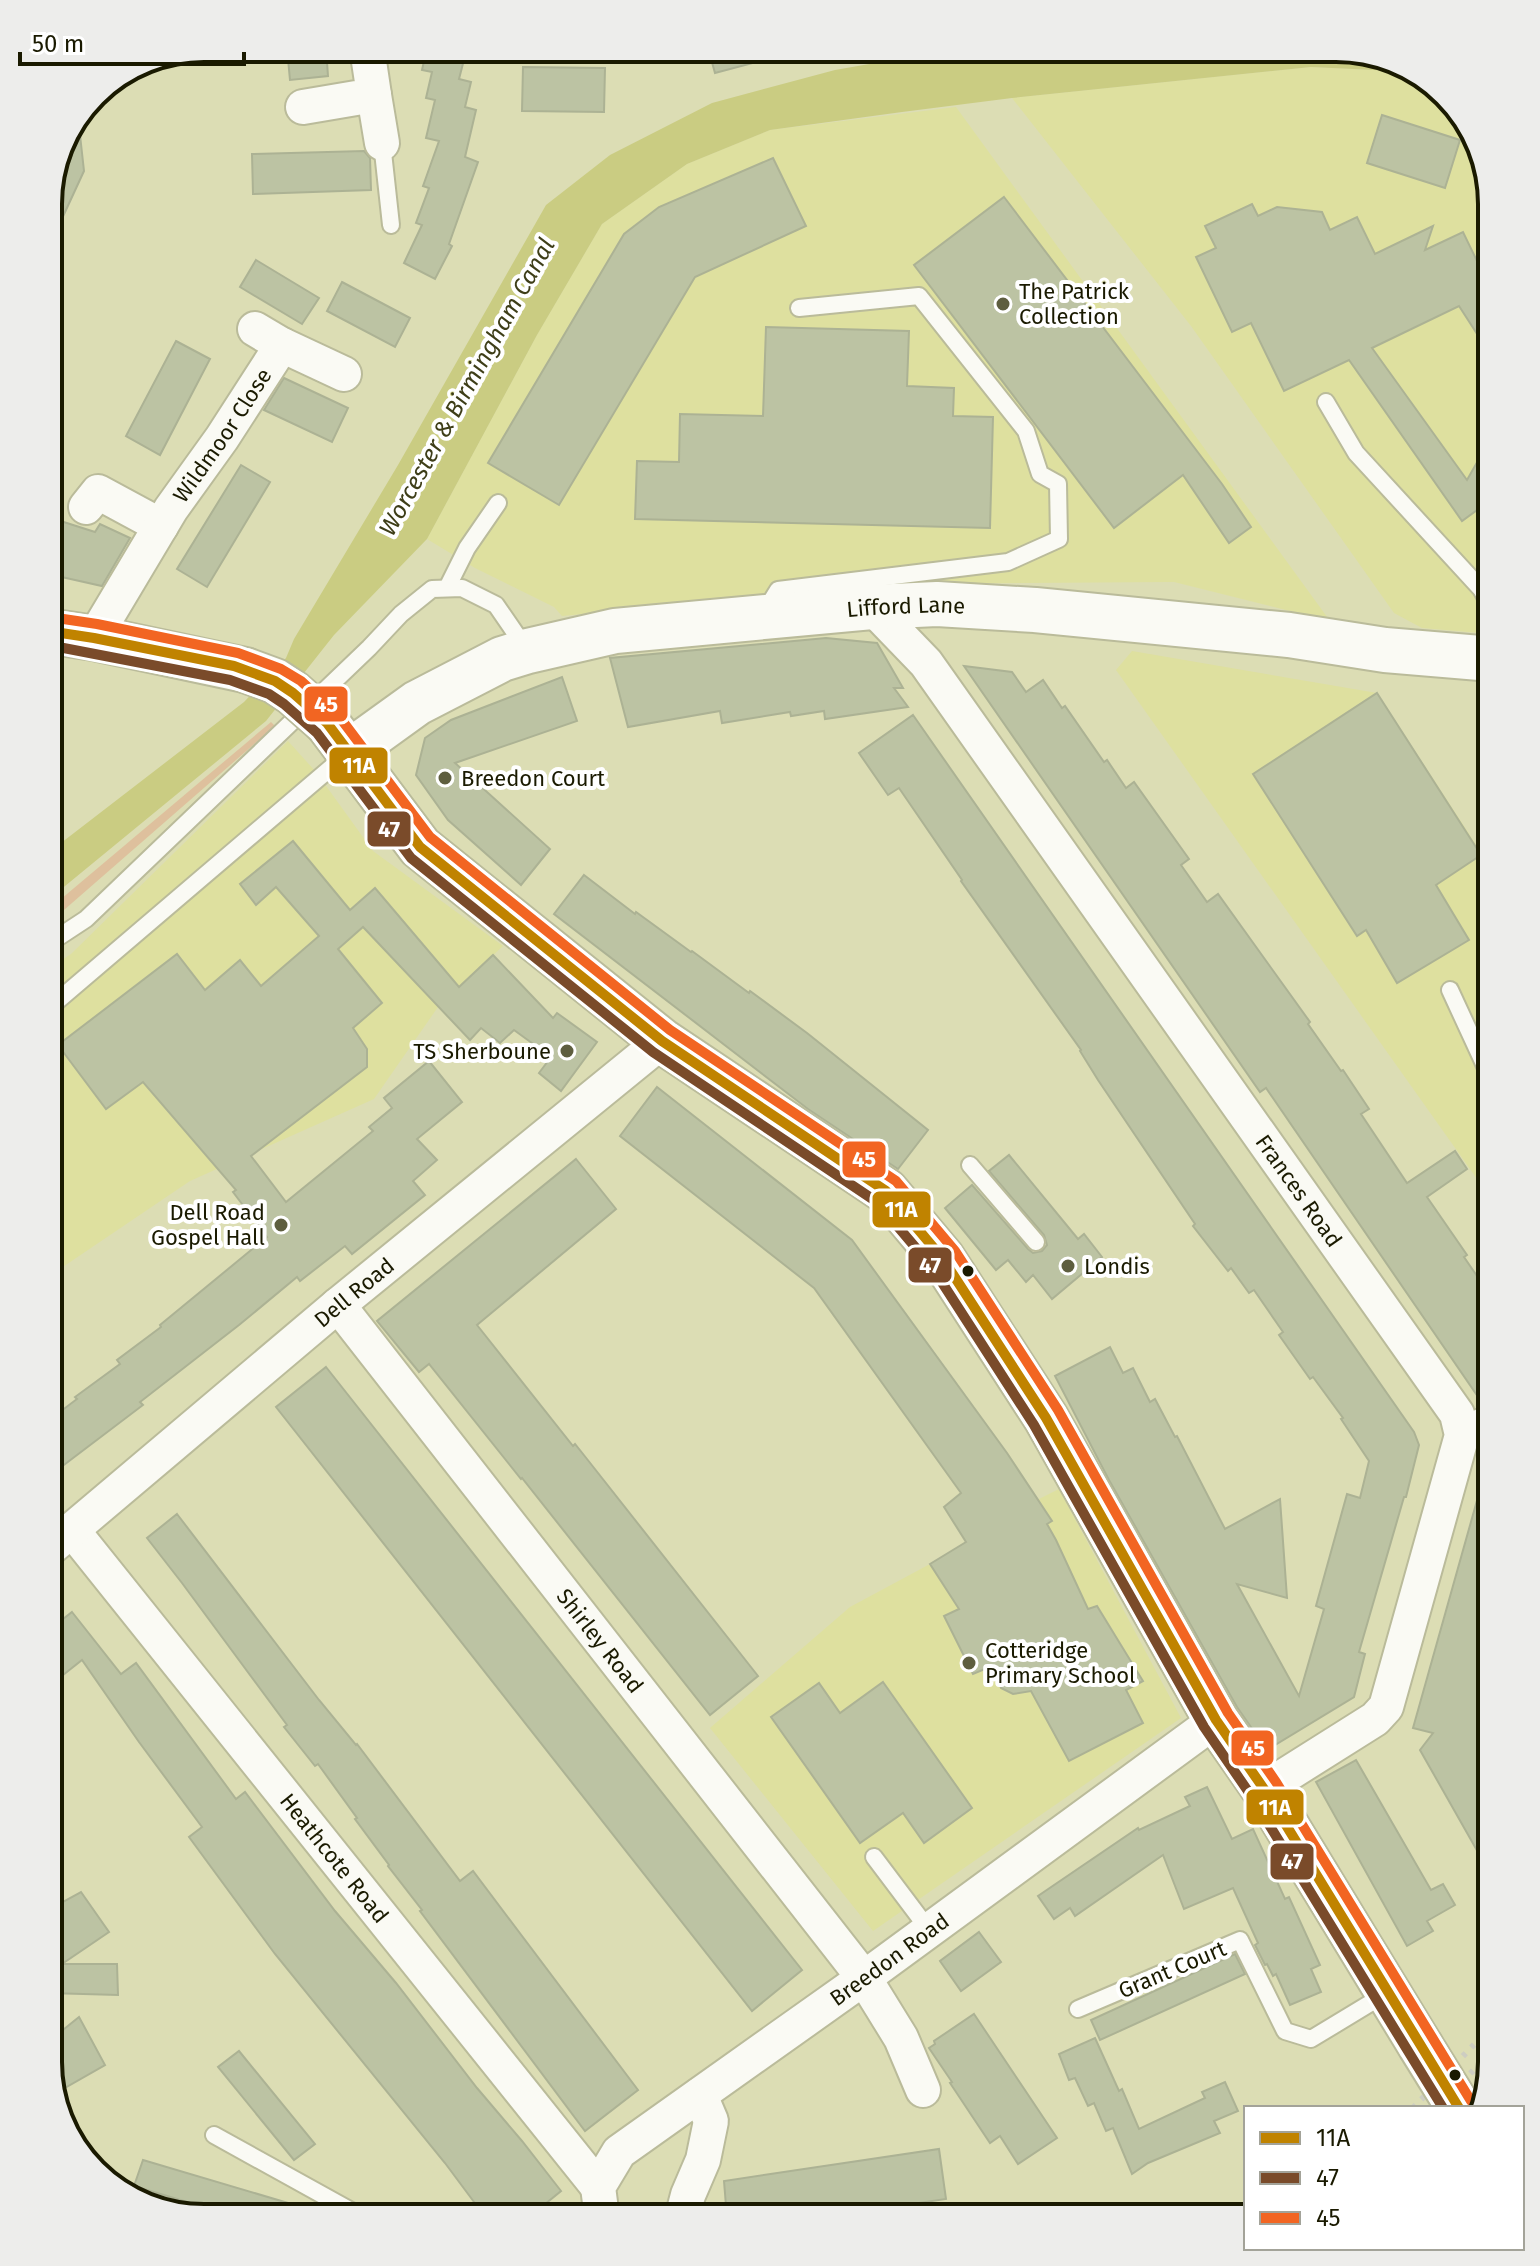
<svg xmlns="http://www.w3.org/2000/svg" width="1540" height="2266" viewBox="0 0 1540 2266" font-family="'Fira Sans',sans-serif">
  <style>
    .built { fill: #dee09f }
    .green { fill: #dec09d }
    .water { fill: #cacc82 }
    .building { fill: #bcc3a3; stroke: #acb294; stroke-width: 2 }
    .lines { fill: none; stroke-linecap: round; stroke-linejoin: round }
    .lane-casing { stroke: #babb9a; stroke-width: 20 }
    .street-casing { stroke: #babb9a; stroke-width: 38 }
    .secondary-casing { stroke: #babb9a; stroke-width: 48 }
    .primary-casing { stroke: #babb9a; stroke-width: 48 }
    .lane { stroke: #fafaf4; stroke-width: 16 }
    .street { stroke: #fafaf4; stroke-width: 34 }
    .secondary { stroke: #fafaf4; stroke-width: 44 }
    .primary { stroke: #fafaf4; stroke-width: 44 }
    .rail { stroke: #cdcdc1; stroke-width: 6; stroke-dasharray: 4 8; stroke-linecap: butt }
    .primary-bridge-casing { stroke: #babb9a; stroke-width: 48; stroke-linecap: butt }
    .primary-bridge { stroke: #fafaf4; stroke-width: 44 }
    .bus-1-casing { stroke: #fff; stroke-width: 16 }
    .bus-2-casing { stroke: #fff; stroke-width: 16 }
    .bus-3-casing { stroke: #fff; stroke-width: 16 }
    .bus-1 { stroke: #c08300; stroke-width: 10 }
    .bus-2 { stroke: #7a4b2a; stroke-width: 10 }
    .bus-3 { stroke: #f26522; stroke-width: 10 }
    .poi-dot { fill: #5e5e3f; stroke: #fff; stroke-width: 3 }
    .bus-dot { fill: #1a1a00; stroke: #fff; stroke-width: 3 }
    .labels { text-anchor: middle; stroke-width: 8; stroke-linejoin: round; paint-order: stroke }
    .poi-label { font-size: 22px; fill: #1a1a00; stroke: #fff; text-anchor: start }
    .street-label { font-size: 22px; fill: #1a1a00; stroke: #fff }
    .water-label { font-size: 24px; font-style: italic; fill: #3e3e18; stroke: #fff }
    .rim { fill: none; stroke: #1a1a00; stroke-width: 4 }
    .line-badge { stroke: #fff; stroke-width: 3 }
    .badge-label { font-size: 22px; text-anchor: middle; font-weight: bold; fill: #fff }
  </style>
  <rect width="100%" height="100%" fill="#dcddb4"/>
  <!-- built -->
  <g class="built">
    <path d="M1311,67l105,5 6,2 49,52 21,78v430l-70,-6 -28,-15 -203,-287 -179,-228z"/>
    <path d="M956,107l374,514 -156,-39 -285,2 -327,32 -8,-9 -79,-39 -48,-29 110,-204 65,-111 85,-60 83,-34z"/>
    <path d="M1132,651l245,42 115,176v331l-376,-530z"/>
    <path d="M288,741l28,31 57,79 130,95 -65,61 -64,92 -184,82 -142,96v-308l23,-15z"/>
    <path d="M1059,1489l122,229 -308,213 -163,-203 140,-121 80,-43 107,-64z"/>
  </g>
  <!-- green -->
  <path class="green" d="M271,722l4,4 -211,184 -16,11v-11z"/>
  <!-- water -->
  <path class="water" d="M961,48h385l70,24 -105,-5 -299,31 -110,14 -132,18 -83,34 -85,60 -65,111 -110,204 -93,96 -68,86 -218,179v-47l196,-151 42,-44 8,-19 104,-174 148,-260 64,-50 102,-52 123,-33z"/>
  <!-- building -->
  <g class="building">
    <path d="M287,48h39l2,28 -38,4z"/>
    <path d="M427,48h40l-8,31 12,3 -6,25 11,3 -11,47 13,5 -29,82 3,2 -17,33 -31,-16 18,-38 -6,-2 13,-35 -6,-2 16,-45 -13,-3 9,-38 -9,-2 6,-26 -10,-2z"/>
    <path d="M708,48h70l1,8 -64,17z"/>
    <path d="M523,67l82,1 -1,44 -82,-1z"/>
    <path d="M1382,115l78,25 -15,48 -78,-25z"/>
    <path d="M78,117l6,54 -36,78v-55l12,-50z"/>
    <path d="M364,151l6,7 1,32 -118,4 -1,-40z"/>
    <path d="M773,158l33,68 -111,51 -136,228 -71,-42 136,-229 35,-27z"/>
    <path d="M1004,197l218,287 29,43 -22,16 -46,-68 -69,53 -200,-263z"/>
    <path d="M1252,204l6,12 19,-9 45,5 8,18 27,-13 18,37 58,-28 -8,24 38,-18 29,60v65l-33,-51 -87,42 95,132 25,-44v55l-8,14 -22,16 -113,-161 -65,31 -33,-68 -19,9 -36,-75 20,-9 -11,-22z"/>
    <path d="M256,260l63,38 -17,26 -62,-37z"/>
    <path d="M342,282l68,36 -15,29 -68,-36z"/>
    <path d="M766,327l143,4 -2,55 47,2 -1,28 40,1 -3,111 -355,-9 2,-58 42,1 1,-48 83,2z"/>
    <path d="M176,341l34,18 -50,96 -34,-19z"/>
    <path d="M284,378l64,30 -16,34 -68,-32z"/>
    <path d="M241,465l29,17 -63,105 -30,-18z"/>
    <path d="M48,517l47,15 5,-8 30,14 -28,48 -54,-12z"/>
    <path d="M826,638l51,5 26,45h-9l14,19 -83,12 -1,-8 -33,5 -1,-4 -68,11 -2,-12 -92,16 -18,-69z"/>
    <path d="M964,666l48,6 14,20 17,-12 19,28 3,-2 39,56 3,-2 19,28 8,-6 55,77 -8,6 26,37 11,-8 92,128 -2,2 33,47 2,-1 26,39 -8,5 46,69 48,-32 12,18 -40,28 40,58 -3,2 28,41v103l-9,3 -217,-316 -6,4z"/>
    <path d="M562,677l15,44 -122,42 95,86 -29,36 -73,-65 -32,-45 9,-37 26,-18z"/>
    <path d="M1377,693l104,162 -45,30 33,55 -72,43 -31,-53 -9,6 -104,-162z"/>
    <path d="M913,715l501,717 5,13 -13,52h-2l-45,155 6,2 -11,43 -87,53 -30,-43 -128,-227 -54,-104 55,-29 13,26 10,-5 17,34 5,-3 20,38 2,-1 48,93 55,-30 7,99 -50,-14 62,112 25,-87 -8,-3 31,-112 13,4 9,-37 -28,-42 2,-1 -30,-41 -3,2 -31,-44 4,-3 -29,-42 -5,3 -18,-25 -3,3 -35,-45 2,-2 -97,-144 -18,-29 1,-1 -120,-169 1,-1 -63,-92 -11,7 -29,-42z"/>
    <path d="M293,841l57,69 25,-22 84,99 34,-32 60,63 4,-5 40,29 -36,49 -22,-18 12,-16 -37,-27 -14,13 -19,-15 -11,12 -107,-113 -25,22 44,54 -29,25 14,21v18l-116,89 35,46 87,-71 -4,-4 23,-19 -8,-10 45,-37 33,41 -45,37 20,21 -24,21 12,14 -73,59 -7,-8 -45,35 -3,-4 -58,48 -99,77 3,3 -95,72v-56l29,-22 -2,-2 45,-33 -3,-4 44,-33 -1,-2 107,-88 -34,-45 3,-2 -93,-108 -37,27 -48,-64 119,-91 28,36 35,-30 21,26 58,-50 -43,-49 -20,18 -16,-21z"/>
    <path d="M584,875l51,39 1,-2 55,40 1,-1 57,42 1,-2 57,42 121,97 -30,39 -90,-60 -254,-195z"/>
    <path d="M657,1087l195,153 155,213 45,68 -5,3 9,16 32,69 9,-3 46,75 -17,9 17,33 -74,38 -38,-70 -18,3 -12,-6 -9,-22 -19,8 -29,-58 15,-7 -29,-45 36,-22 -22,-35 17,-14 -147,-205 -194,-152z"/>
    <path d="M1009,1155l69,84 6,-5 18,23 -50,42 -19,-24 -7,7 -18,-22 -12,10 -51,-62 27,-23 56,64 5,4 9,-2 5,-6 -3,-10 -55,-64z"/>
    <path d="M576,1159l40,50 -139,116 96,121 2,-2 12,15 171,217 -48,39 -188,-237 -1,1 -92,-115 -10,8 -42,-51z"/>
    <path d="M326,1367l476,603 -50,41 -476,-604z"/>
    <path d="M1485,1472l7,1v245l-7,26 7,1v132l-72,-127 13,-17 -20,-5z"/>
    <path d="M177,1514l142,186 37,45 1,-1 103,137 13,-10 165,219 -53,41 -165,-220 2,-1 -34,-44 1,-1 -34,-46 2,-1 -39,-54 -3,2 -31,-39 3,-2 -105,-142 -35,-45z"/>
    <path d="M72,1612l49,62 15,-11 100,136 9,-7 90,119 61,72 81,105 45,53 39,50 -33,27h-42l-41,-55 -170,-209 -86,-117 13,-10 -63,-85 -57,-82 -34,27v-56z"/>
    <path d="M883,1682l89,126 -48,35 -21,-30 -43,30 -89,-126 48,-34 21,30z"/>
    <path d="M1356,1760l75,130 12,-6 12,21 -28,16 6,10 -26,15 -91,-164z"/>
    <path d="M1207,1787l25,52 21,-10 32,70 4,-2 31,68 -9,4 10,23 -31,13 -14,-31 -3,2 -6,-12 -2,1 -10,-20 3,-2 -25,-55 -49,21 -21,-54 -88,61 -5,-8 -16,11 -16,-23 100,-68 1,2 51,-24 -5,-9z"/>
    <path d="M81,1892l28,40 -47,32h55l1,31 -70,-2v-83z"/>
    <path d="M979,1932l22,30 -40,29 -21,-30z"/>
    <path d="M1235,1954l10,20 -145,66 -9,-20z"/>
    <path d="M974,2014l83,124 -39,26 -18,-28 -10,7 -40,-60 2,-1 -23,-34 6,-4 -1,-3z"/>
    <path d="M79,2017l26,48 -49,28 -8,-31v-20z"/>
    <path d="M1095,2038l24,53 3,-2 17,40 66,-31 -3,-6 23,-10 13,29 -24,10 6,12 -72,30 -16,11 -19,-46 -7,3 -12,-28 -6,3 -13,-28 -6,2 -10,-26z"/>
    <path d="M239,2051l76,93 -21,16 -76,-93z"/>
    <path d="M939,2149l7,50 -129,19h-90l-3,-37z"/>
    <path d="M143,2160l172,51v7h-75l-106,-32z"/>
  </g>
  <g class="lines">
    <!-- lane casing -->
    <g class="lane-casing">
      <g id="lane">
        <path d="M382,143l9,82"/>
        <path d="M1326,402l30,51 125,136 11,20"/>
        <path d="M447,588l20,-40 31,-45"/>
        <path d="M765,611l13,-21 230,-28 51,-23 -1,-55 -18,-10 -14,-43 -107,-135 -120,12"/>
        <path d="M48,944l38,-25 283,-271 32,-34 31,-25 30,-1 34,17 31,45"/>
        <path d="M1450,990l42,91"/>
        <path d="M48,1009l299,-255"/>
        <path d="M970,1165l66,77"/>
        <path d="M1460,1425l32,-13"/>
        <path d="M874,1857l55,73"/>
        <path d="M1078,2009l162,-69 45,91 26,8 76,-46"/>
        <path d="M214,2135l150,83"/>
      </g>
    </g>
    <!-- street casing -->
    <g class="street-casing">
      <g id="street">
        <path d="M374,95l8,48"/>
        <path d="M303,107l71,-12 -7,-47"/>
        <path d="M255,329l27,16 62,29"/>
        <path d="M86,507l12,-15 63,34"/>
        <path id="s1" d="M872,607l54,56 531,751 5,21 -76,272 -11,12 -111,70"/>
        <path id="s2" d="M94,638l77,-129 51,-71 60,-93"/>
        <path id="s3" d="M338,1305l526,673 37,60 22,52"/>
        <path id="s4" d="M72,1530l526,657"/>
        <path id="s5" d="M48,1550l290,-245 324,-264"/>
        <path id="s6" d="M602,2218l-4,-31 21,-35 245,-174 352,-258"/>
        <path d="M682,2218l6,-23 15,-35 8,-39 -11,-26"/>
      </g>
    </g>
    <!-- secondary casing -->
    <g class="secondary-casing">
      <g id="secondary">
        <path id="s7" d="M349,752l68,-49 85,-44 26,-8 87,-20 257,-24 65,-3 98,6 254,25 96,15 107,9"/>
      </g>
    </g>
    <!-- primary casing -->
    <g class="primary-casing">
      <g id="primary">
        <path d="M48,631l46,7 151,32"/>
        <path d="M327,723l93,124 242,194 224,150 57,68 103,159 170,302 48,69 156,256"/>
      </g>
    </g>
    <!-- lane -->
    <use href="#lane" class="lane"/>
    <!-- street -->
    <use href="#street" class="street"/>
    <!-- secondary -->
    <use href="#secondary" class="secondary"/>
    <!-- primary -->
    <use href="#primary" class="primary"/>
    <!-- rail -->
    <g class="rail">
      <path d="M1413,2108l79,-82"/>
      <path d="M1437,2108l55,-57"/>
    </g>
    <!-- primary-bridge casing -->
    <g class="primary-bridge-casing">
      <g id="primary-bridge">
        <path d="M245,670l30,11 18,12 34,30"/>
        <path d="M1420,2045l39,63"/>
      </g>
    </g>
    <!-- primary-bridge -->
    <use href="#primary-bridge" class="primary-bridge"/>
    <!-- bus-1 casing -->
    <g class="bus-1-casing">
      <path id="bus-1" d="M48,631l46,7 140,28 41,15 18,12 34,30 93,124 242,194 224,150 57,68 103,159 170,302 48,69 195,319"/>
    </g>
    <!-- bus-2 casing -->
    <g class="bus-2-casing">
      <path id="bus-2" d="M48,645l182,35 39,14 15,10 33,29 94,125 242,194 224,150 55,65 102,158 170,302 48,70 191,311"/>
    </g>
    <!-- bus-3 casing -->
    <g class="bus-3-casing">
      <path id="bus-3" d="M50,617l47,7 141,29 43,16 20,12 37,34 92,122 240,193 226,151 59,70 103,159 170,303 48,69 195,319"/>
    </g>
    <!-- bus-1 -->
    <use href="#bus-1" class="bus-1"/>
    <!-- bus-2 -->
    <use href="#bus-2" class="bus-2"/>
    <!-- bus-3 -->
    <use href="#bus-3" class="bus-3"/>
  </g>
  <!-- markers -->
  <g class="poi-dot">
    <circle cx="1003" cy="304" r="8"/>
    <circle cx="445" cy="778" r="8"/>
    <circle cx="567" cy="1051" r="8"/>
    <circle cx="281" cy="1225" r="8"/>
    <circle cx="1068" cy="1266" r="8"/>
    <circle cx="969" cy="1663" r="8"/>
  </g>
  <g class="bus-dot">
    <circle cx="968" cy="1271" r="7"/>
    <circle cx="1455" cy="2075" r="7"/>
  </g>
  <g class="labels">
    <!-- poi labels -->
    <g class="poi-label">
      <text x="1019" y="299">The Patrick<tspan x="1019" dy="25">Collection</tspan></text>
      <text x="461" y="786">Breedon Court</text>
      <text x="551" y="1059" text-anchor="end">TS Sherboune</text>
      <text x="265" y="1220" text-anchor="end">Dell Road<tspan x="265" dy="25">Gospel Hall</tspan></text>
      <text x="1084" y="1274">Londis</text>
      <text x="985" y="1658">Cotteridge<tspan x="985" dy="25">Primary School</tspan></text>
    </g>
    <!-- street labels -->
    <g class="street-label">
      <text dy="8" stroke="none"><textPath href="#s2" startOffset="240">Wildmoor Close</textPath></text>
      <text dy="8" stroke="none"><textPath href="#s7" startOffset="588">Lifford Lane</textPath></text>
      <text dy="8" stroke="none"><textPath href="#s1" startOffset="724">Frances Road</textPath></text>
      <text dy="8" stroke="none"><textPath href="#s5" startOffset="400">Dell Road</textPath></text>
      <text dy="8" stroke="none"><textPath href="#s3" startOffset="426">Shirley Road</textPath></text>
      <text dy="8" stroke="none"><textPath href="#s4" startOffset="420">Heathcote Road</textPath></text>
      <text dy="8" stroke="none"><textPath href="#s6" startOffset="404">Breedon Road</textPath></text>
      <text transform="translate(1172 1969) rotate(-23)" y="8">Grant Court</text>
    </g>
    <!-- water labels -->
    <g class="water-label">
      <text transform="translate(467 387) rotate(-61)" y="8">Worcester &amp; Birmingham Canal</text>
    </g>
  </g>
  <!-- crop -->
  <path d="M0 0H1540V2266H0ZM204 62H1336A142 142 0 0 1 1478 204V2062A142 142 0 0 1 1336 2204H204A142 142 0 0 1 62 2062V204A142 142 0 0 1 204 62Z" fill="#ededeb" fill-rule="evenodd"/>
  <path class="rim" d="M204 62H1336A142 142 0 0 1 1478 204V2062A142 142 0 0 1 1336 2204H204A142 142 0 0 1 62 2062V204A142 142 0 0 1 204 62Z"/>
  <g class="line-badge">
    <rect x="303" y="685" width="46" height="38" rx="8" fill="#f26522"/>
    <rect x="328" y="746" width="61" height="39" rx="8" fill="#c08300"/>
    <rect x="366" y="810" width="46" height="38" rx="8" fill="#7a4b2a"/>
    <rect x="841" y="1140" width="46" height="39" rx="8" fill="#f26522"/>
    <rect x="871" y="1190" width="61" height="39" rx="8" fill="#c08300"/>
    <rect x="907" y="1246" width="46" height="38" rx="8" fill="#7a4b2a"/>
    <rect x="1230" y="1729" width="45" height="38" rx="8" fill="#f26522"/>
    <rect x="1245" y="1788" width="60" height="38" rx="8" fill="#c08300"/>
    <rect x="1269" y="1842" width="46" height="39" rx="8" fill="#7a4b2a"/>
  </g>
  <g class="badge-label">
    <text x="326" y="712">45</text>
    <text x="359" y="773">11A</text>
    <text x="389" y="837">47</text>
    <text x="864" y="1167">45</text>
    <text x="901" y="1217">11A</text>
    <text x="930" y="1273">47</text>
    <text x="1253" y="1756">45</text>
    <text x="1275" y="1815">11A</text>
    <text x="1292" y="1869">47</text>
  </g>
  <!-- legend -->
  <rect x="1244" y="2106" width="280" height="144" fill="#ffffff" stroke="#a3a399" stroke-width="2"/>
  <rect x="1260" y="2132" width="40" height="12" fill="#c08300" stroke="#a3a399" stroke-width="2"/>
  <text x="1316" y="2146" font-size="24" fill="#1a1a00">11A</text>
  <rect x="1260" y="2172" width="40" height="12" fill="#7a4b2a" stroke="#a3a399" stroke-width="2"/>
  <text x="1316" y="2186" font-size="24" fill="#1a1a00">47</text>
  <rect x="1260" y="2212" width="40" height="12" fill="#f26522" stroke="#a3a399" stroke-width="2"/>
  <text x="1316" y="2226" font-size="24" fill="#1a1a00">45</text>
  <!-- scale -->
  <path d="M20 52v12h224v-12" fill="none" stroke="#1a1a00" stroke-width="4"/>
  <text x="32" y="52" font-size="24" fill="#1a1a00" stroke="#ffffff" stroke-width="6" paint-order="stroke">50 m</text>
</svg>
